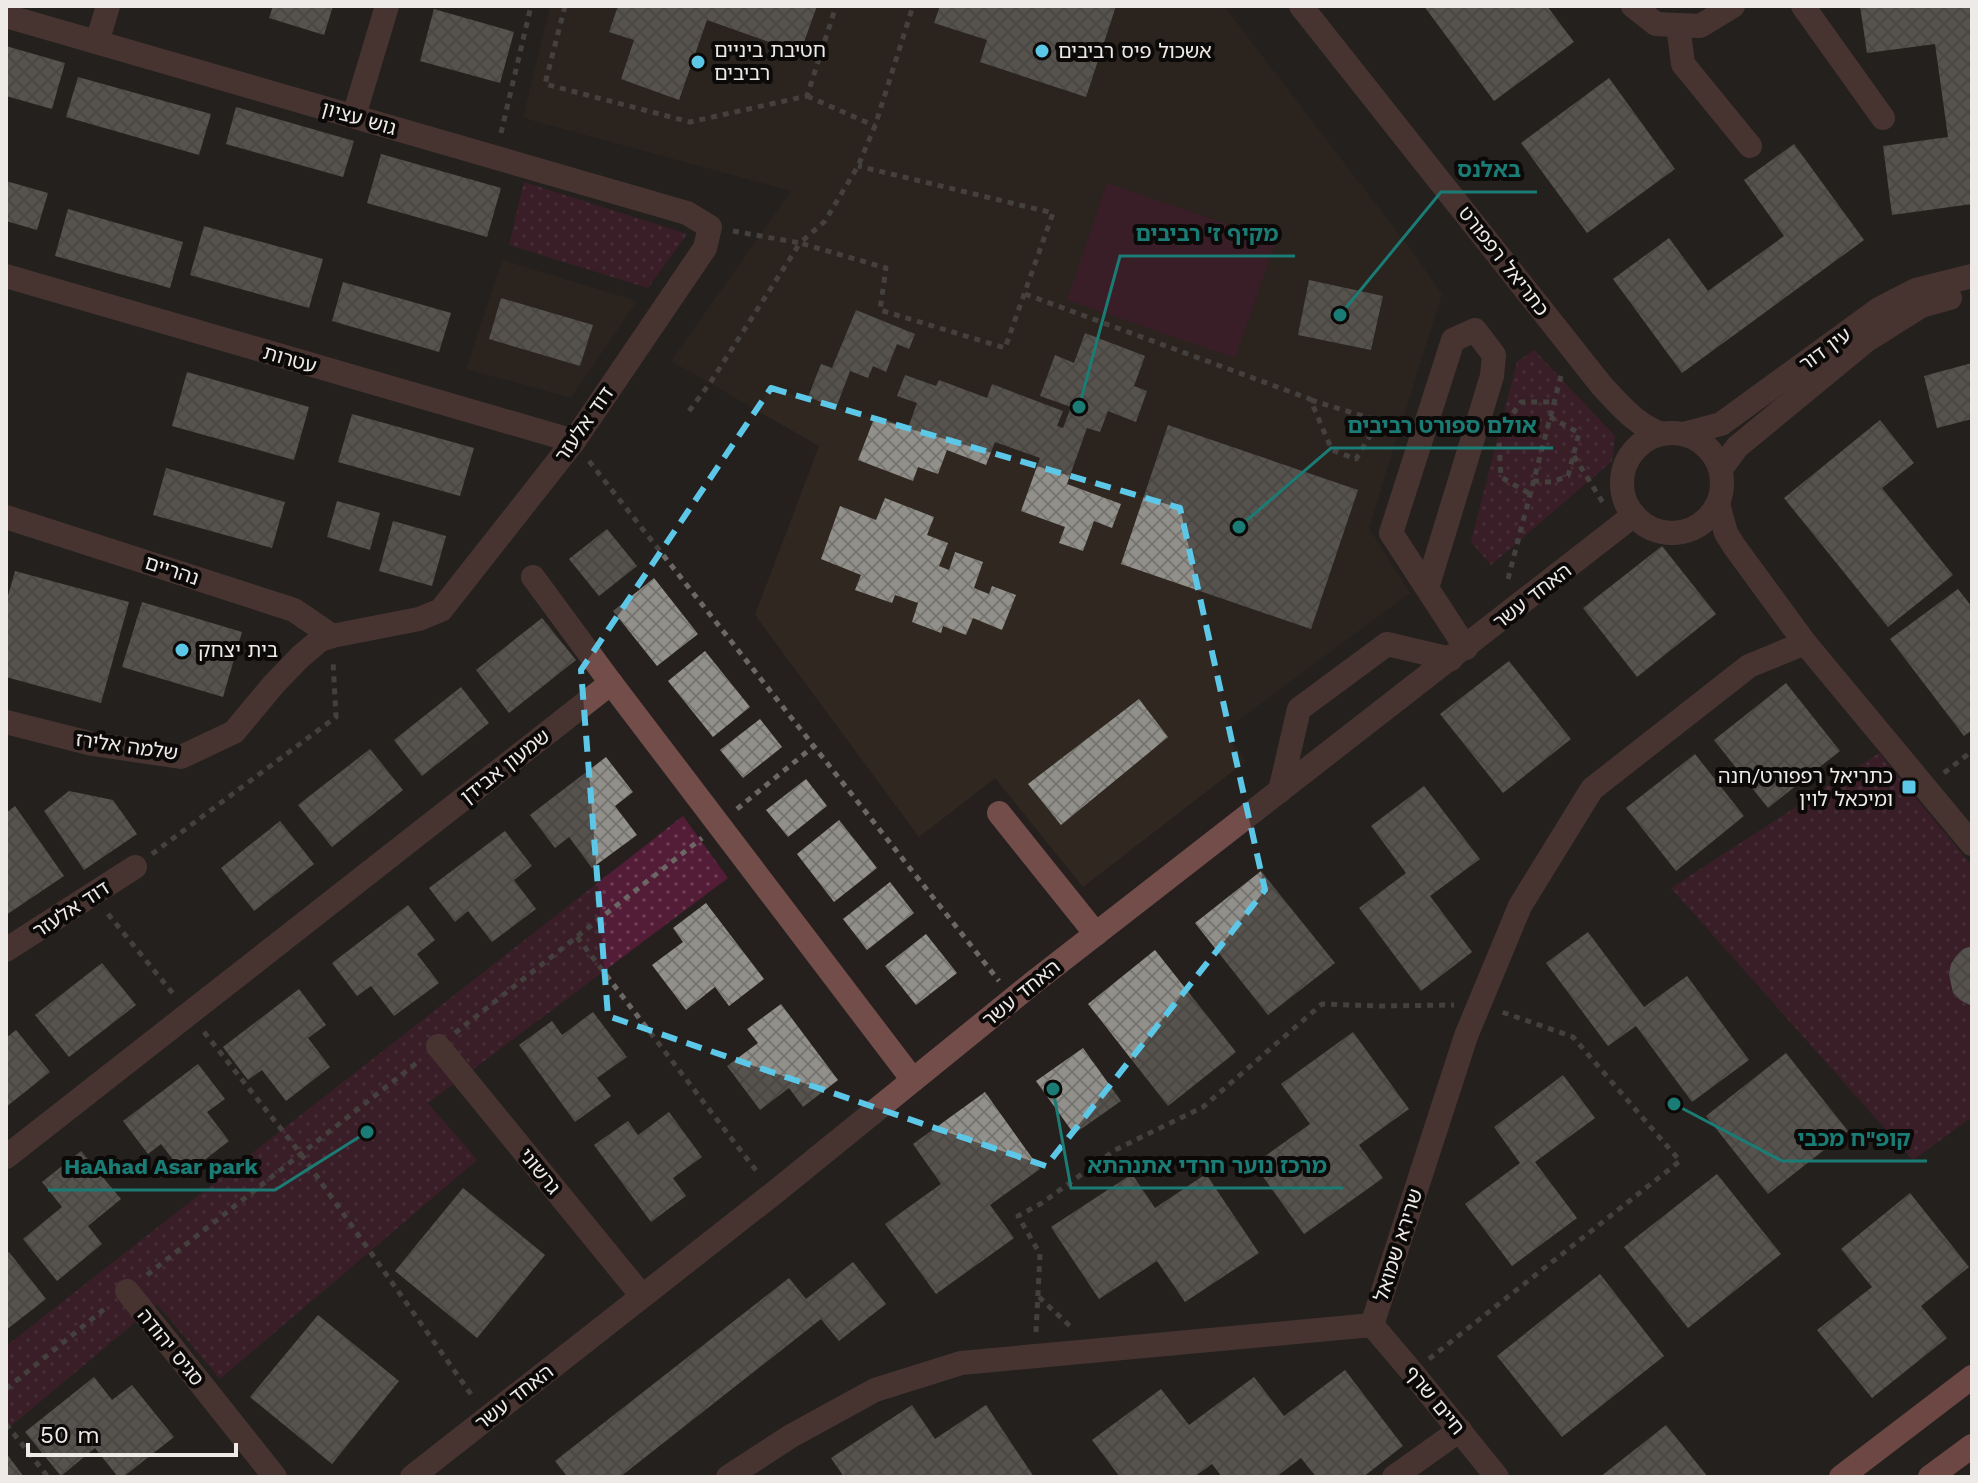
<svg xmlns="http://www.w3.org/2000/svg" width="1978" height="1483" viewBox="0 0 1978 1483" font-family="'Work Sans','Noto Sans Hebrew',sans-serif">
  <style>
    .built { fill: #312721 }
    .park { fill: url(#park-dots) }
    .garden { fill: #531c37 }
    .building { fill: url(#building-cross-hatch) }
    .lines { fill: none; stroke-linecap: round; stroke-linejoin: round }
    .path { stroke: #6b6764; stroke-width: 5; stroke-dasharray: 6 6; stroke-linecap: butt }
    .minor { stroke: #724d4a; stroke-width: 24 }
    .major { stroke: #c37671; stroke-width: 24 }
    .marked { fill: none; stroke: #5dc7e8; stroke-width: 6; stroke-dasharray: 16 10; stroke-linejoin: round }
    .poi-dot { fill: #5dc7e8; stroke: #0c0a09; stroke-width: 3 }
    .labels { text-anchor: middle; stroke-width: 8; stroke-linejoin: round; paint-order: stroke }
    .poi-label { font-size: 20px; fill: #edeae8; stroke: #0c0a09; text-anchor: start }
    .street-label { font-size: 20px; fill: #edeae8; stroke: #0c0a09 }
    .leader { fill: none; stroke: #1a7c74; stroke-width: 3 }
    .callout-dot { fill: #1a7c74; stroke: #0c0a09; stroke-width: 3 }
    .callout-label { font-size: 22px; text-anchor: middle; font-weight: bold; fill: #1a7c74; stroke: #0c0a09; stroke-width: 8; stroke-linejoin: round; paint-order: stroke }
  </style>
  <defs>
    <pattern id="park-dots" width="8" height="8" patternUnits="userSpaceOnUse" patternTransform="scale(2)"><rect width="8" height="8" fill="#531c37"/><path d="M2 2h.1M6 6h.1" fill="none" stroke="#6c3d54" stroke-width="1.8" stroke-linecap="round"/></pattern>
    <pattern id="building-cross-hatch" width="8" height="8" patternUnits="userSpaceOnUse" patternTransform="scale(2)"><rect width="8" height="8" fill="#92908a"/><path d="M0 0l8 8M0 8l8-8" fill="none" stroke="#787672"/></pattern>
  </defs>
  <rect width="100%" height="100%" fill="#25201d"/>
  <!-- built -->
  <g class="built">
    <path d="M550,6h674l188,245 30,43 -73,234 41,65 -185,137 21,31 -163,126 -88,-109 -76,59 -164,-222 64,-169 -148,-85 120,-170 -268,-73z"/>
    <path d="M502,260l135,41 -66,97 -105,-29z"/>
  </g>
  <!-- park -->
  <g class="park">
    <path d="M524,182l163,52 -39,54 -139,-43z"/>
    <path d="M1534,350l81,86 -3,25 -121,104 -20,-23 46,-180z"/>
    <path d="M1879,753l93,113v251l-59,43 -242,-272z"/>
    <path d="M683,816l45,62 -300,225 49,57 -257,219 -63,-75 -151,126v-84z"/>
  </g>
  <!-- garden -->
  <path class="garden" d="M1107,183l169,58 -41,117 -168,-58z"/>
  <!-- building -->
  <g class="building">
    <path d="M273,6h60l-9,29 -55,-17z"/>
    <path d="M618,6h199l-17,47 -93,-33 -28,80 -58,-21 13,-39 -25,-8z"/>
    <path d="M940,6h176l-30,91 -106,-35 7,-22 -53,-17z"/>
    <path d="M1424,6h123l27,36 -80,59z"/>
    <path d="M1860,6h112v198l-80,11 -9,-69 65,-9 -13,-93 -68,9z"/>
    <path d="M434,9l80,23 -14,51 -80,-22z"/>
    <path d="M6,46l59,17 -13,46 -46,-13z"/>
    <path d="M78,77l133,37 -12,41 -133,-38z"/>
    <path d="M1609,78l66,91 -88,64 -66,-90z"/>
    <path d="M236,107l118,34 -11,36 -117,-33z"/>
    <path d="M1794,144l70,96 -182,133 -69,-94 56,-41 39,53 76,-55 -40,-56z"/>
    <path d="M381,154l120,34 -14,49 -120,-34z"/>
    <path d="M6,181l42,12 -11,37 -31,-9z"/>
    <path d="M68,209l115,33 -13,46 -115,-32z"/>
    <path d="M204,226l119,33 -14,49 -119,-33z"/>
    <path d="M1309,280l74,16 -12,54 -73,-15z"/>
    <path d="M343,282l108,31 -12,39 -107,-31z"/>
    <path d="M501,298l92,27 -13,41 -91,-27z"/>
    <path d="M856,310l59,24 -6,15 -12,-5 -11,28 -13,-6 -5,12 -18,-7 -14,37 -28,-11 13,-33 11,4z"/>
    <path d="M1085,333l60,23 -11,30 13,5 -11,31 -28,-11 -8,21 -13,-4 -20,56 54,20 -9,24 -18,-7 -11,30 -24,-8 6,-16 -44,-16 19,-53 -45,-16 -9,23 -39,-15 -9,24 -20,-7 -5,14 -55,-21 17,-44 33,12 9,-25 -20,-7 8,-21 31,11 3,-6 48,18 5,-14 71,27 -6,15 6,2 8,-21 -31,-11 15,-41 19,8z"/>
    <path d="M1972,363v56l-35,9 -13,-52z"/>
    <path d="M187,372l122,35 -15,53 -122,-34z"/>
    <path d="M352,414l122,34 -14,48 -122,-34z"/>
    <path d="M1880,420l34,43 -32,25 71,87 -65,52 -104,-129z"/>
    <path d="M1168,425l190,65 -47,139 -190,-65z"/>
    <path d="M166,468l119,34 -13,46 -119,-33z"/>
    <path d="M885,498l49,19 -7,18 21,8 -9,23 10,4 6,-18 28,10 -9,26 15,6 3,-8 24,9 -14,35 -29,-12 -7,17 -23,-9 -2,7 -29,-11 6,-19 -23,-8 -3,8 -37,-13 6,-15 -40,-16 19,-53 36,14z"/>
    <path d="M337,501l43,12 -10,37 -43,-13z"/>
    <path d="M393,521l53,15 -14,50 -53,-15z"/>
    <path d="M607,529l30,37 -38,30 -30,-37z"/>
    <path d="M1662,546l54,68 -79,63 -54,-69z"/>
    <path d="M15,571l114,31 -28,101 -95,-26v-74z"/>
    <path d="M654,578l44,56 -41,32 -44,-55z"/>
    <path d="M1958,589l14,18v123l-8,6 -74,-97z"/>
    <path d="M142,602l100,30 -19,65 -101,-30z"/>
    <path d="M542,618l34,42 -67,53 -33,-43z"/>
    <path d="M705,651l45,56 -37,30 -45,-56z"/>
    <path d="M1509,661l62,78 -68,54 -63,-79z"/>
    <path d="M1786,683l54,68 -72,57 -54,-68z"/>
    <path d="M461,687l28,36 -67,53 -28,-36z"/>
    <path d="M1139,699l29,38 -107,88 -33,-41z"/>
    <path d="M760,719l22,28 -39,31 -23,-28z"/>
    <path d="M370,749l33,41 -71,57 -34,-42z"/>
    <path d="M1695,754l49,62 -68,55 -50,-63z"/>
    <path d="M606,757l27,35 -18,14 22,29 -45,33 -23,-31 -14,11 -25,-33z"/>
    <path d="M806,779l21,27 -39,31 -22,-27z"/>
    <path d="M1424,786l56,73 -50,37 42,56 -51,39 -62,-83 47,-35 -35,-47z"/>
    <path d="M69,791l44,9 24,34 -53,36 -40,-59z"/>
    <path d="M15,806l49,70 -58,39v-102z"/>
    <path d="M839,820l38,48 -43,34 -37,-48z"/>
    <path d="M280,821l34,43 -60,47 -33,-43z"/>
    <path d="M505,831l27,35 -18,14 22,29 -44,33 -24,-31 -13,11 -26,-34z"/>
    <path d="M1261,871l74,92 -67,52 -73,-92z"/>
    <path d="M890,882l24,31 -47,37 -24,-31z"/>
    <path d="M706,903l58,76 -35,27 -14,-19 -29,23 -34,-45 31,-23 -10,-14z"/>
    <path d="M408,905l27,35 -18,14 22,29 -45,33 -23,-30 -14,10 -25,-33z"/>
    <path d="M1588,932l56,75 43,-31 62,84 -57,42 -56,-76 -28,20 -62,-83z"/>
    <path d="M926,934l31,39 -41,32 -31,-39z"/>
    <path d="M1972,946v60l-12,-6 -7,-7 -4,-19 2,-10 5,-8 7,-7z"/>
    <path d="M1155,950l81,102 -68,54 -80,-102z"/>
    <path d="M102,963l34,42 -67,52 -34,-42z"/>
    <path d="M299,989l27,36 -18,13 22,29 -44,34 -24,-31 -14,10 -25,-33z"/>
    <path d="M781,1004l57,76 -35,27 -14,-19 -29,22 -33,-44 31,-23 -11,-14z"/>
    <path d="M593,1012l34,45 -30,21 14,18 -36,26 -56,-77 33,-24 10,14z"/>
    <path d="M16,1030l34,42 -44,35v-69z"/>
    <path d="M1353,1032l56,77 -50,36 24,33 -79,56 -50,-70 56,-40 -29,-40z"/>
    <path d="M1083,1048l38,53 -47,33 -38,-53z"/>
    <path d="M1786,1053l62,78 -80,63 -62,-78z"/>
    <path d="M198,1064l27,35 -18,13 22,29 -44,34 -24,-31 -13,10 -25,-33z"/>
    <path d="M1563,1075l32,43 -60,44 42,56 -65,48 -47,-62 55,-41 -26,-36z"/>
    <path d="M985,1092l55,77 -50,36 24,33 -78,56 -51,-70 56,-40 -28,-40z"/>
    <path d="M669,1112l33,45 -29,21 13,18 -35,26 -57,-77 34,-24 10,14z"/>
    <path d="M81,1151l40,48 -33,27 14,18 -45,37 -34,-42 39,-32 -20,-25z"/>
    <path d="M1132,1174l23,34 51,-34 53,79 -74,49 -28,-41 -58,38 -48,-72z"/>
    <path d="M1717,1174l64,80 -93,74 -64,-81z"/>
    <path d="M463,1188l82,67 -68,83 -82,-67z"/>
    <path d="M1910,1193l59,74 -48,39 26,32 -75,60 -55,-68 55,-43 -31,-38z"/>
    <path d="M9,1252l37,47 -40,31v-75z"/>
    <path d="M853,1262l33,42 -47,37 -18,-22 -201,158h-56l2,-2 -11,-14 234,-183 17,21z"/>
    <path d="M1600,1274l64,82 -102,81 -65,-81z"/>
    <path d="M318,1315l81,66 -67,83 -82,-67z"/>
    <path d="M1345,1370l58,76 -40,31h-47l-15,-19 -25,19h-54l-10,-13 -18,13h-74l-28,-37 69,-51 28,36 65,-48 30,39z"/>
    <path d="M94,1377l18,23 20,-15 42,52 -51,40h-5l-23,-29 -34,28 -36,-44z"/>
    <path d="M912,1405l23,34 51,-34 48,72h-190l-13,-19z"/>
    <path d="M1666,1425l42,52h-108z"/>
    <path d="M6,1453l18,24h-18z"/>
  </g>
  <g class="lines">
    <!-- path -->
    <g class="path">
      <path d="M565,6l-20,78 145,38 117,-26 29,-90"/>
      <path d="M807,96l68,30"/>
      <path d="M501,133l30,-127"/>
      <path d="M733,231l67,12 25,-22 33,-55 17,-40 38,-120"/>
      <path d="M1025,294l285,105 22,51 24,9 23,-38 19,9"/>
      <path d="M1311,400l68,21"/>
      <path d="M689,411l21,-28 90,-140 86,25 -6,42 125,38 48,-135 -195,-47"/>
      <path d="M1506,423l15,-21h33"/>
      <path d="M1499,443l2,34 29,17"/>
      <path d="M1574,456l31,50"/>
      <path d="M589,461l410,520"/>
      <path d="M1533,481l19,1 16,-6 11,-43 -29,-16"/>
      <path d="M1508,579l53,-203"/>
      <path d="M1944,773l28,-22"/>
      <path d="M737,809l77,-63"/>
      <path d="M152,854l184,-137 -3,-56"/>
      <path d="M108,914l67,82"/>
      <path d="M577,937l181,236"/>
      <path d="M204,1032l97,122 172,243"/>
      <path d="M455,1033l247,-195"/>
      <path d="M147,1275l272,-214"/>
      <path d="M1039,1297l33,31"/>
      <path d="M1036,1332l4,-78 -22,-38 24,-13 73,-53 88,-43 119,-103 58,2 74,-1"/>
      <path d="M1429,1359l251,-198 -107,-124 -71,-25"/>
      <path d="M6,1389l102,-83"/>
      <path d="M6,1424l42,53"/>
    </g>
    <!-- minor -->
    <g class="minor">
      <path d="M1301,6l301,380c18,19 34,39 60,48"/>
      <path d="M1633,6l23,18 44,2 33,-20"/>
      <path d="M1803,6l80,112"/>
      <path d="M6,16l681,197 23,14 -5,21 -131,193 -133,169 -22,9 -87,17 -12,4 -20,17 -26,27 -40,48 -53,25 -88,-13 -87,-22"/>
      <path d="M1678,25l5,39 67,82"/>
      <path d="M97,42l11,-36"/>
      <path d="M354,116l33,-110"/>
      <path d="M6,276l568,165"/>
      <circle cx="1672" cy="483" r="50"/>
      <path d="M1683,434l38,-10 158,-115 37,-19 56,-14"/>
      <path d="M1721,469l16,-22 130,-107 54,-34 29,-8"/>
      <path d="M1718,504l8,29 8,13 71,97 167,201"/>
      <path d="M6,517l288,93 38,26"/>
      <path d="M533,577l78,106"/>
      <path d="M1427,588l65,-212 2,-21 -19,-25 -22,10 -62,193 75,115"/>
      <path d="M1280,791l19,-82 88,-65 64,15"/>
      <path d="M999,813l97,121"/>
      <path d="M6,950l129,-83"/>
      <path d="M438,1046l204,250"/>
      <path d="M6,1157l605,-474 302,397"/>
      <path d="M127,1291l148,186"/>
      <path d="M1372,1325l94,-289 54,-130 72,-117 157,-123 56,-23"/>
      <path d="M1372,1325l40,47 85,105"/>
      <path d="M412,1477l362,-284 260,-211 600,-467"/>
      <path d="M728,1477l63,-41 84,-46 86,-27 411,-38"/>
      <path d="M1394,1477l66,-47"/>
    </g>
    <!-- major -->
    <g class="major">
      <path d="M1841,1477l131,-100"/>
      <path d="M1930,1477l42,-31"/>
    </g>
  </g>
  <!-- marked area -->
  <path d="M0 0H1978V1483H0ZM771,388l409,120 85,382 -219,276 -438,-150 -27,-346z" fill="#25201d" fill-opacity=".55" fill-rule="evenodd"/>
  <path class="marked" d="M771,388l409,120 85,382 -219,276 -438,-150 -27,-346z"/>
  <!-- markers -->
  <g class="poi-dot">
    <circle cx="1042" cy="51" r="8"/>
    <circle cx="698" cy="62" r="8"/>
    <circle cx="182" cy="650" r="8"/>
    <rect x="1901" y="779" width="16" height="16" rx="4"/>
  </g>
  <g class="labels">
    <!-- poi labels -->
    <g class="poi-label">
      <text x="714" y="57">חטיבת ביניים<tspan x="714" dy="23">רביבים</tspan></text>
      <text x="1058" y="58">אשכול פיס רביבים</text>
      <text x="198" y="657">בית יצחק</text>
      <text x="1893" y="783" text-anchor="end">כתריאל רפפורט/חנה<tspan x="1893" dy="23">ומיכאל לוין</tspan></text>
    </g>
    <!-- street labels -->
    <g class="street-label">
      <text transform="translate(359 118) rotate(16)" y="7">גוש עציון</text>
      <text transform="translate(1504 261) rotate(52)" y="7">כתריאל רפפורט</text>
      <text transform="translate(1825 349) rotate(-36)" y="7">עין דור</text>
      <text transform="translate(290 359) rotate(16)" y="7">עטרות</text>
      <text transform="translate(584 424) rotate(-55)" y="7">דוד אלעזר</text>
      <text transform="translate(172 570) rotate(18)" y="7">נהריים</text>
      <text transform="translate(1532 596) rotate(-38)" y="7">האחד עשר</text>
      <text transform="translate(127 746) rotate(8)" y="7">שלמה אלירז</text>
      <text transform="translate(505 766) rotate(-38)" y="7">שמעון אבידן</text>
      <text transform="translate(71 909) rotate(-33)" y="7">דוד אלעזר</text>
      <text transform="translate(1021 993) rotate(-39)" y="7">האחד עשר</text>
      <text transform="translate(540 1171) rotate(51)" y="7">גרשוני</text>
      <text transform="translate(1398 1245) rotate(-72)" y="7">שרירא שמואל</text>
      <text transform="translate(171 1347) rotate(51)" y="7">סגיס יהודה</text>
      <text transform="translate(514 1397) rotate(-38)" y="7">האחד עשר</text>
      <text transform="translate(1435 1400) rotate(51)" y="7">חיים שרף</text>
    </g>
  </g>
  <!-- callouts -->
  <path class="leader" d="M1340 315L1441 192H1537M1079 407L1120 256H1295M1239 527L1331 448H1553M1674 1104L1782 1161H1927M1053 1089L1071 1188H1343M367 1132L275 1190H48"/>
  <g class="callout-dot">
    <circle cx="1340" cy="315" r="8"/>
    <circle cx="1079" cy="407" r="8"/>
    <circle cx="1239" cy="527" r="8"/>
    <circle cx="1674" cy="1104" r="8"/>
    <circle cx="1053" cy="1089" r="8"/>
    <circle cx="367" cy="1132" r="8"/>
  </g>
  <g class="callout-label">
    <text x="1489" y="177">באלנס</text>
    <text x="1207" y="241">מקיף ז' רביבים</text>
    <text x="1442" y="433">אולם ספורט רביבים</text>
    <text x="1854" y="1146">קופ"ח מכבי</text>
    <text x="1207" y="1173">מרכז נוער חרדי אתנהתא</text>
    <text x="161" y="1174">HaAhad Asar park</text>
  </g>
  <!-- border -->
  <rect width="1978" height="1483" fill="none" stroke="#edeae8" stroke-width="16"/>
  <!-- scale -->
  <path d="M28 1443v12h208v-12" fill="none" stroke="#edeae8" stroke-width="4"/>
  <text x="40" y="1443" font-size="24" fill="#edeae8" stroke="#0c0a09" stroke-width="6" paint-order="stroke">50 m</text>
</svg>
